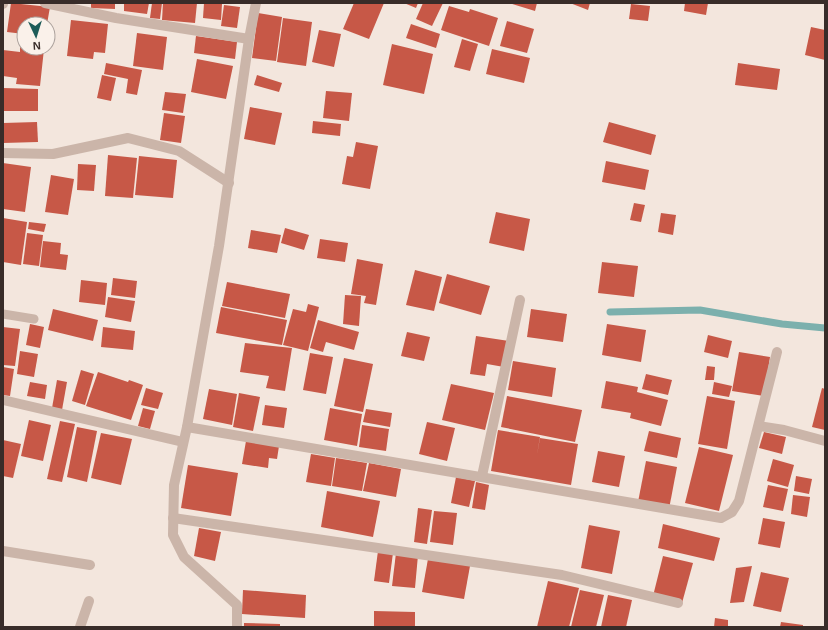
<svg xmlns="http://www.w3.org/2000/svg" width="828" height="630" viewBox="0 0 828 630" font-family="Helvetica,sans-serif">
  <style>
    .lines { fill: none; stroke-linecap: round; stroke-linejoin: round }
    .stream { stroke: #7cb0ad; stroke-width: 7 }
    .building { fill: #c75847 }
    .lane { stroke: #cbb5a9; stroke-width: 9 }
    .street { stroke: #cbb5a9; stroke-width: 10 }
  </style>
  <rect width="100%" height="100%" fill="#f3e6dd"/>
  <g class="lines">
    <!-- stream -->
    <path class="stream" d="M610,312l90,-2 82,14 43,4"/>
  </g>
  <!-- building -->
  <g class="building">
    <path d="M11,3l39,4 -3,17h-23v10l-17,-2z"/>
    <path d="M91,3h24v6l-24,-1z"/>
    <path d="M124,3h25l-2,11 -23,-3z"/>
    <path d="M152,3h10l-2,16 -10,-1z"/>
    <path d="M163,3h34l-2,20 -33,-3z"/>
    <path d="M204,3l18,1 -1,16 -18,-2z"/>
    <path d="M354,3h30l-15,36 -26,-10z"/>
    <path d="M404,3h14l-2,5z"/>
    <path d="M423,3h20l-11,23 -16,-7z"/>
    <path d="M509,3h28l-2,8z"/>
    <path d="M570,3h20l-2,7z"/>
    <path d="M685,3h23l-2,12 -22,-4z"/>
    <path d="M631,4l19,2 -2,15 -19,-2z"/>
    <path d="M224,5l16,2 -3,21 -16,-2z"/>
    <path d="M449,6l20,6 1,-3 28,9 -9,28 -48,-16z"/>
    <path d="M258,13l24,4 -6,44 -24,-3z"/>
    <path d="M283,18l29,4 -6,44 -29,-4z"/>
    <path d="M71,20l37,4 -3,29 -11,-1 -1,7 -26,-3z"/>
    <path d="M507,21l27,8 -7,24 -27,-7z"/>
    <path d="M411,24l29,10 -4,14 -30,-10z"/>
    <path d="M811,27l14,3v30l-20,-5z"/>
    <path d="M319,30l22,4 -7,33 -22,-5z"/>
    <path d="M137,33l30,4 -4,33 -30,-4z"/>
    <path d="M196,36l41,6 -2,17 -41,-6z"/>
    <path d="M462,39l16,5 -8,27 -16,-4z"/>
    <path d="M392,44l41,10 -9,40 -41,-9z"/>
    <path d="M20,47l24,2 -4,37 -24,-2 1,-6 -14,-2v-26l17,2z"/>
    <path d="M492,49l38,9 -6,25 -38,-9z"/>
    <path d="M197,59l36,7 -7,33 -35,-7z"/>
    <path d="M106,63l36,7 -5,25 -11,-2 2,-14 -24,-5z"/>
    <path d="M738,63l42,6 -3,21 -42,-5z"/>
    <path d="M102,75l14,3 -5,23 -14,-3z"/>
    <path d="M257,75l25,8 -3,9 -25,-7z"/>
    <path d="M3,88l35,1v22h-35z"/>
    <path d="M326,91l26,2 -3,28 -26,-3z"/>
    <path d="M165,92l21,2 -3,19 -21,-3z"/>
    <path d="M250,107l32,6 -7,32 -31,-6z"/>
    <path d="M164,113l21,3 -4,27 -21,-3z"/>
    <path d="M313,121l28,3 -1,12 -28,-3z"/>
    <path d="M37,122l1,20 -35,1v-20z"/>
    <path d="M609,122l47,13 -5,20 -48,-13z"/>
    <path d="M356,142l22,4 -8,43 -28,-5 5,-28 6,1z"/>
    <path d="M108,155l29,3 -4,40 -28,-2z"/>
    <path d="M139,156l38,4 -4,38 -38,-3z"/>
    <path d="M606,161l43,9 -4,20 -43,-8z"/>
    <path d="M3,163l28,4 -6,45 -22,-3z"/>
    <path d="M78,164l18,1 -2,26 -17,-1z"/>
    <path d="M51,175l23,4 -6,36 -23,-3z"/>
    <path d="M634,203l11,2 -4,17 -11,-2z"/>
    <path d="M496,212l34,7 -6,32 -35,-8z"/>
    <path d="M661,213l15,2 -3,20 -15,-3z"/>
    <path d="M3,218l24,4 -6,43 -18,-3z"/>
    <path d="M29,222l17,2 -2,8 -16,-3z"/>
    <path d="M285,228l24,7 -5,15 -23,-7z"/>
    <path d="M251,230l30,5 -4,18 -29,-5z"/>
    <path d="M27,233l16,2 -4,31 -16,-2z"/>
    <path d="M320,239l28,4 -3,19 -28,-4z"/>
    <path d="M43,241l18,2 -1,11 8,1 -2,15 -26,-3z"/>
    <path d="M357,259l26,5 -7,41 -12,-2 2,-7 -15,-2z"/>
    <path d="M602,262l36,4 -4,31 -36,-4z"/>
    <path d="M415,270l27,7 -8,34 -28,-6z"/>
    <path d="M447,274l43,12 -9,29 -42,-12z"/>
    <path d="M113,278l24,3 -2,17 -24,-3z"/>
    <path d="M81,280l26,3 -2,22 -26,-3z"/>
    <path d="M227,282l63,12 -5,24 -63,-12z"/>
    <path d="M345,295l16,1 -2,30 -16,-2z"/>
    <path d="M108,297l27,4 -4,21 -26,-5z"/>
    <path d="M308,304l11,3 -11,44 -25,-6 10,-36 13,3z"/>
    <path d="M221,307l66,13 -5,25 -66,-12z"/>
    <path d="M53,309l45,11 -5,21 -45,-11z"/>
    <path d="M531,309l36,5 -4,28 -36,-5z"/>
    <path d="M318,320l41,12 -5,18 -28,-8 -3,10 -13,-4z"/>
    <path d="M30,324l14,3 -4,21 -14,-3z"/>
    <path d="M607,324l39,6 -5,32 -39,-7z"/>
    <path d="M3,327l17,2 -5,37 -12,-1z"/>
    <path d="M103,327l32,4 -2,19 -32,-3z"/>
    <path d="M407,332l23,5 -6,24 -23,-5z"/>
    <path d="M708,335l24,6 -4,17 -24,-6z"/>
    <path d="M476,336l33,5 -5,26 -17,-3 -2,12 -15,-2z"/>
    <path d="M245,343l47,5 -7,43 -19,-3 3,-12 -29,-4z"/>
    <path d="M20,351l18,3 -4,23 -17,-3z"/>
    <path d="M739,352l31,5 -6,39 -32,-5z"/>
    <path d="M310,353l23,4 -7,37 -23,-4z"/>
    <path d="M344,358l29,6 -10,48 -29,-6z"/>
    <path d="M513,361l43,7 -4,29 -44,-7z"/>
    <path d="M707,366l8,1 -1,13h-9z"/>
    <path d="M3,367l11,2 -4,27 -7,-1z"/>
    <path d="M81,370l13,4 -9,31 -13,-4z"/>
    <path d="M98,372l30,10 1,-2 14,5 -12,35 -45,-14z"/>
    <path d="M646,374l26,6 -4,15 -26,-6z"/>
    <path d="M57,380l10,2 -5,28 -10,-2z"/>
    <path d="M606,381l32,6 -1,5 31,8 -7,26 -31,-8 1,-5 -30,-5z"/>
    <path d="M30,382l17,3 -2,14 -18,-3z"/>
    <path d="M714,382l18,4 -3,11 -17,-3z"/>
    <path d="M451,384l43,9 -9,37 -43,-10z"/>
    <path d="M146,388l17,5 -5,16 -17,-4z"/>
    <path d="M822,388l3,1v41l-13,-3z"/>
    <path d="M209,389l28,5 -5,31 -29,-6z"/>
    <path d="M239,393l21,4 -7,34 -20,-4z"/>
    <path d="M507,396l75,14 -7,32 -74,-15z"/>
    <path d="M707,396l28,5 -8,48 -29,-5z"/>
    <path d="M265,405l22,3 -3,20 -22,-3z"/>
    <path d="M143,408l12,3 -5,18 -12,-3z"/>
    <path d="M330,408l32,6 -5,32 -33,-6z"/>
    <path d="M366,409l26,4 -2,14 -27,-5z"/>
    <path d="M29,420l22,5 -8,36 -22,-5z"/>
    <path d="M60,421l15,3 -13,58 -15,-3z"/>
    <path d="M427,422l28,6 -8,33 -28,-7z"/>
    <path d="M362,425l27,4 -3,22 -27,-4z"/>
    <path d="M77,427l20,4 -10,51 -20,-5z"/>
    <path d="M498,430l42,7 -3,18 3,-17 38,6 -7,41 -80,-14z"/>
    <path d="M649,431l32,7 -4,20 -33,-7z"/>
    <path d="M764,432l22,5 -4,17 -23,-6z"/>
    <path d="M101,433l31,6 -11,46 -30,-7z"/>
    <path d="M3,440l18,4 -8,34 -10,-2z"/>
    <path d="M246,441l33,5 -2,13 -8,-1 -1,10 -26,-4z"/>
    <path d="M699,447l34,8 -14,56 -34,-8z"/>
    <path d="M598,451l27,5 -6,31 -27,-5z"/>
    <path d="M311,454l24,4 -4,28 -25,-4z"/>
    <path d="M336,458l31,5 -5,28 -30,-5z"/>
    <path d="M773,459l21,6 -6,22 -21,-6z"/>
    <path d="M646,461l31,6 -8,42 -31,-7z"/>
    <path d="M369,463l32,6 -5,28 -33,-6z"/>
    <path d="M188,465l50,8 -7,43 -50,-8z"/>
    <path d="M796,476l16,3 -3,15 -15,-3z"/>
    <path d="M456,477l19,4 -6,26 -18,-4z"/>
    <path d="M476,482l13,3 -4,25 -13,-2z"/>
    <path d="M768,485l20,4 -5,22 -20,-4z"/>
    <path d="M327,491l53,10 -7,36 -52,-10z"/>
    <path d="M793,495l17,2 -3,20 -16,-3z"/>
    <path d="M418,508l14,2 -5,34 -13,-2z"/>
    <path d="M434,511l23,2 -4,32 -23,-3z"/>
    <path d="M763,518l22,4 -5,26 -22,-4z"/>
    <path d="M663,524l57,14 -6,23 -56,-13z"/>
    <path d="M589,525l31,6 -8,43 -31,-6z"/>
    <path d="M199,528l22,4 -6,29 -21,-5z"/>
    <path d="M378,551l15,2 -4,30 -15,-2z"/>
    <path d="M396,553l22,2 -3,33 -23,-2z"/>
    <path d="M663,556l30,7 -11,40 -29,-7z"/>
    <path d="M428,559l42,7 -6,33 -42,-7z"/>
    <path d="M752,566l-8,36 -14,1 6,-35z"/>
    <path d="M761,572l28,6 -8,34 -28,-6z"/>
    <path d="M548,581l31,7 -10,39h-32z"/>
    <path d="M243,590l63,5 -1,23 -63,-4z"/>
    <path d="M580,590l24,5 -8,32h-25z"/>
    <path d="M608,595l24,5 -6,27h-25z"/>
    <path d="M374,611l41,1v15h-41z"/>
    <path d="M715,618l13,2v7h-14z"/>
    <path d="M781,622l22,3v2h-23z"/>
    <path d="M244,623l36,1v3h-36z"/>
  </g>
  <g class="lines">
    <!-- lane -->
    <path class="lane" d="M3,314l31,5"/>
    <!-- street -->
    <g class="street">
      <path d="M45,3l71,15 133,21"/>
      <path d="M3,4v-1"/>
      <path d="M3,153l50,1 75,-16 51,13 50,32"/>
      <path d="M3,400l180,42"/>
      <path d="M759,426l25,4 41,11"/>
      <path d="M187,427l534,91 11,-6 7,-11 38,-149"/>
      <path d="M482,476l38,-176"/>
      <path d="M173,518l389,57 116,28"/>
      <path d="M3,551l87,14"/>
      <path d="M80,627l9,-26"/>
      <path d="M237,627v-22l-53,-48 -11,-22 1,-50 13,-58 32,-181 30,-207 7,-36"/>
    </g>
  </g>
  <!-- border -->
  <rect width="828" height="630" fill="none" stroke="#382c29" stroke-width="8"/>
  <!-- north arrow -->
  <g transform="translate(36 36) rotate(176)"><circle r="19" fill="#faf1ea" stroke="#aca29d"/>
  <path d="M0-3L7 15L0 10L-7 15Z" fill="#1d5b58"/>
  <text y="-6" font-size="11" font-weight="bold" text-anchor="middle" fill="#382c29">N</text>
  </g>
</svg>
